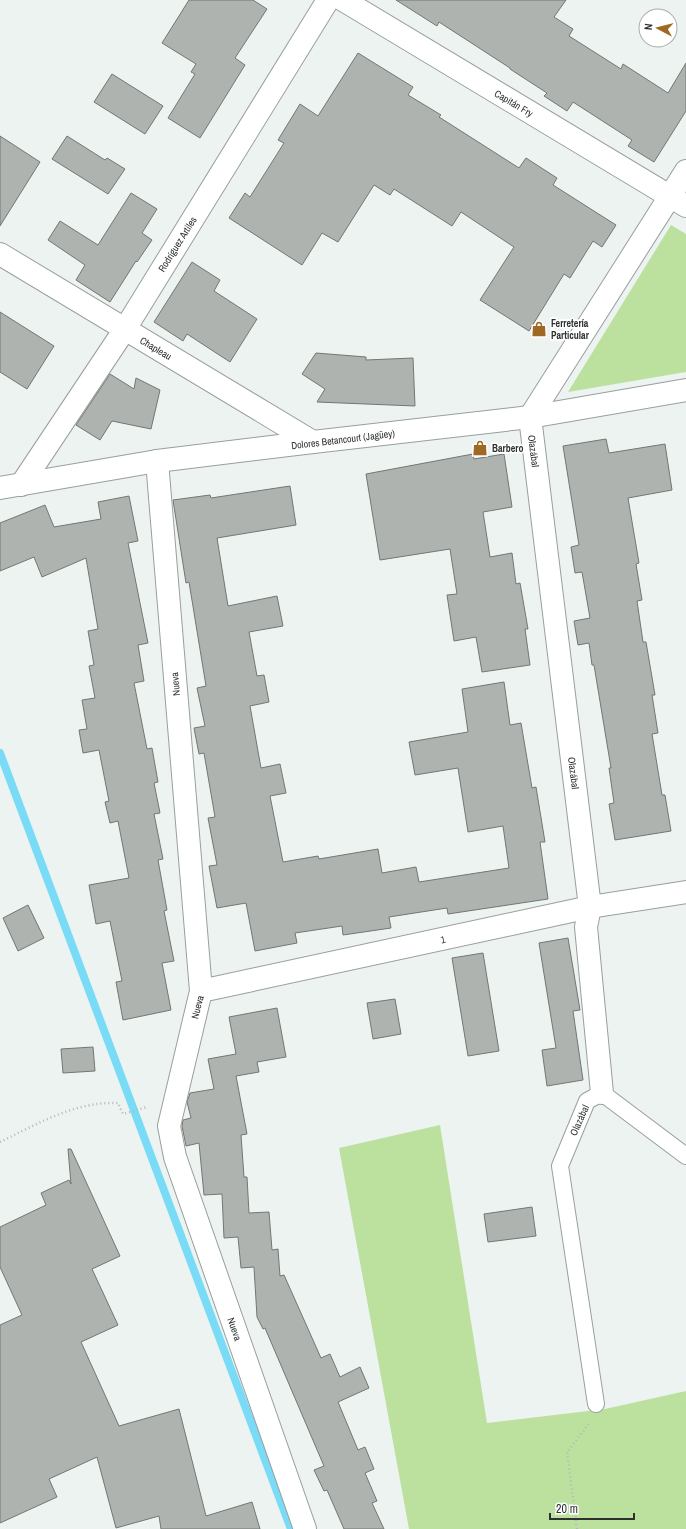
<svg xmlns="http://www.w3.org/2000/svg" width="686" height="1529" viewBox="0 0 686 1529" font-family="'Archivo Narrow',sans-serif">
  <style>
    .green { fill: #bce19f }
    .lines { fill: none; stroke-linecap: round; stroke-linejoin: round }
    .stream { stroke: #7adbf6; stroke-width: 8 }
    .building { fill: #aeb3af; stroke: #727773 }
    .service-casing { stroke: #989f9d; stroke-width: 18 }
    .minor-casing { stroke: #989f9d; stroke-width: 24 }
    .tertiary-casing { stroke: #989f9d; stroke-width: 24 }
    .path { stroke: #b3b8b7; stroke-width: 2.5; stroke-dasharray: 1 3; stroke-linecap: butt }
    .service { stroke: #fff; stroke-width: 16 }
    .minor { stroke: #fff; stroke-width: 22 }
    .tertiary { stroke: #fff; stroke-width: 22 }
    .labels { text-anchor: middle; stroke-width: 3.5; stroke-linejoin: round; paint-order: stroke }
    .street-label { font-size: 10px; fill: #2f3131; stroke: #fff }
    .poi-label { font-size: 10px; font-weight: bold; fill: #2f3131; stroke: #fff; text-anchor: start }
  </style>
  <rect width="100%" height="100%" fill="#ecf3f1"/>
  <!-- green -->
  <g class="green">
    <path d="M671,225l15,9v138l-118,20z"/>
    <path d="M440,1125l47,298 118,-14 81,-18v138h-277l-70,-381z"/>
  </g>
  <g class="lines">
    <!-- stream -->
    <path class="stream" d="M0,753l291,776"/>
  </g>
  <!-- building -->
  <g class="building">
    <path d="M189,0h64l14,9 -32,49 10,7 -45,73 -32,-20 27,-44 -4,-2 5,-8 -34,-21z"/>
    <path d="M396,0h170l-12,17 19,12 -4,7 52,33 2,-5 45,29 18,-30v48l-32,51 -26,-16 4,-6 -59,-38 -6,9 -23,-15 3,-3 -37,-24v-1l-71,-46 -2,4z"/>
    <path d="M358,53l55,34 -5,8 33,20 -2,2 80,51 7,-10 31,20 -4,7 63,40 -14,22 -9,-6 -23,37 -6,-4 -35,57 -49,-31 34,-53 -53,-35 -9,14 -58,-37 -4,6 -16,-10 -36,57 -16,-9 -20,32 -73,-47 16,-25 5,4 34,-54 -6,-3 22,-36 18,12z"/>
    <path d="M112,74l51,32 -18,28 -51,-32z"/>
    <path d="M0,136l40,26 -40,64z"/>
    <path d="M67,136l38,24 2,-2 18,11 -17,25 -56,-35z"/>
    <path d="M131,193l26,16 -15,24 10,7 -15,22 -1,-1 -26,41 -34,-22 9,-15 -37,-25 12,-19 38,24z"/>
    <path d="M192,262l28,18 -6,11 43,28 -27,43 -43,-28 -4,7 -29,-19z"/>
    <path d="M0,312l54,34 -27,43 -27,-17z"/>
    <path d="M316,353l50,4v3l47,-2 2,48 -98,-4 8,-13 -23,-15z"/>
    <path d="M110,374l24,15 2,-11 24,12 -9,39 -39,-8 -12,19 -24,-15z"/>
    <path d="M606,439l3,14 56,-9 7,46 -44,8 11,65 -3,1 6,36 -5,1 6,41h3l9,53h-3l6,38 -6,1 10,61h3l6,36 -56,9 -6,-36 5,-1 -5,-35h2l-17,-103h-2l-3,-22 -11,2 -4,-24 16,-3 -8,-46 -7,1 -4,-26 8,-2 -16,-99z"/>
    <path d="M473,454l1,5 30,-5 8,53 -29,5 7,45 22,-4 4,31 4,-1 8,46h-3l5,36 -48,7 -6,-35 -22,4 -7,-46 10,-1 -7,-45 -70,11 -14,-86z"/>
    <path d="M290,486l6,39 -79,13 11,68 49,-10 6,30 -34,6 8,44 7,-1 5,27 -19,4 11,62 19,-4 6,29 -16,3 13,66 35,-6 1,3 59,-10 4,24 34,-6 3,15 90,-14 -6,-42 -35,6 -10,-64 -43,7 -6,-33 59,-10 -6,-43 42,-7 6,43 11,-2 11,65 4,-1 9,55h-5l8,57 -100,15 -1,-6 -58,9 2,11 -48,7 -1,-9 -47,7 2,10 -42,8 -9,-48 -29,5 -8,-42 8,-1 -9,-47 7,-1 -11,-64 -5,1 -5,-26 11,-2 -8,-38 9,-2 -17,-104 -3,1 -13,-83 37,-5 1,3z"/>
    <path d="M129,496l9,45 -10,2 20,100 -10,2 6,36 -10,2 13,66 5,-1 6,34 -4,1 6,30 -6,1 9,45 -5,1 9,50 -3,1 10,50 -12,2 9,47 -48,10 -7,-38 6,-1 -12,-60 -14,3 -7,-39 40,-7 -11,-57 -8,2 -5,-21 4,-1 -10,-51 -16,3 -4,-23 8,-1 -5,-29 13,-2 -6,-32 5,-1 -6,-34 10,-2 -12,-71 -44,19 -8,-20 -34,14v-48l45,-18 9,22 47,-8 -3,-17z"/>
    <path d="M28,905l16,33 -26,13 -15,-33z"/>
    <path d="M568,938l12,72 -7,1 10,69 -36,6 -5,-36 14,-2 -17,-105z"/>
    <path d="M483,953l16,98 -31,5 -16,-98z"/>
    <path d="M395,999l6,35 -28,5 -6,-36z"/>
    <path d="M277,1008l9,49 -29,5 2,10 -23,4 11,58 -6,1 3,42h3l2,36 20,-1 3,38 6,-1 2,27 4,-1 37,83 9,-4 10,23 20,-10 9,21 -31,14 20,48 7,-3 9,22 -9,4 12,28 -5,2 12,26h-40l-17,-39 -3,1 -10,-21 10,-4 -59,-138 -2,1 -6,-12 -3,-50 -13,1 -3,-31 -14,1 -2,-44 -18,1 -5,-52 -13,3 -4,-20 1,-6 8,-2 -4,-16 3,-9 24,-4 -6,-30 28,-5 -7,-37z"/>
    <path d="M93,1047l2,24 -32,2 -2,-24z"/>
    <path d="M68,1149h3l49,107 -28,13 26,56 -37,17 38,84 60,-17 27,107 46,-14 8,27h-99l-2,-13 -43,12 -19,-71 -48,22 8,18 -57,26v-198l22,-10 -22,-48v-40l46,-22 -5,-12 28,-13 2,4z"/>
    <path d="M532,1207l4,29 -48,6 -4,-28z"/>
  </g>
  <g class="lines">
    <!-- service casing -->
    <g class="service-casing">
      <path id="service" d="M596,1404l-36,-238 27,-65 15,-8 84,63"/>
    </g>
    <!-- minor casing -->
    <g class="minor-casing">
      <g id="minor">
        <path d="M157,461l44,530 -32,135 6,31 130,372"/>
        <path d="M21,485l104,-156 203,-329"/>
        <path d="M0,488l157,-27 156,-19"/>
        <path d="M201,991l389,-84 96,-15"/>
        <path d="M602,1093l-16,-166 4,-20 -60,-490 156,-246"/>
      </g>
    </g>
    <!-- tertiary casing -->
    <g class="tertiary-casing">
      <g id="tertiary">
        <path d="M343,0l343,206"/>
        <path d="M0,254l313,188 217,-25 156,-27"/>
      </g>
    </g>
    <!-- path -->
    <g class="path">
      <path d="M0,1142c37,-18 76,-41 118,-39l5,11 24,-7"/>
      <path d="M577,1529l-10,-77 18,-23 3,-5"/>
    </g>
    <!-- service -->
    <use href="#service" class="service"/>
    <!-- minor -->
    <use href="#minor" class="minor"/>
    <!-- tertiary -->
    <use href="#tertiary" class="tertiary"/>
  </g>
  <!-- icons -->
  <defs>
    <g id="shop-bare" transform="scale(1.2)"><path d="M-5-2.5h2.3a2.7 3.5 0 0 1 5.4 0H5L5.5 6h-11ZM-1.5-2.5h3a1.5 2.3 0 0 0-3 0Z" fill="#9f6824" stroke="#fff" stroke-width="2.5" paint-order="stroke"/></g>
  </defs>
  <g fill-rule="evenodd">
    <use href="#shop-bare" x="539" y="329"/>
    <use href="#shop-bare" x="480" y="448"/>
  </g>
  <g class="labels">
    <!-- street labels -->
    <g class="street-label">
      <text transform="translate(514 103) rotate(31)" y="4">Capitán Fry</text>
      <text transform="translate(177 244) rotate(-58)" y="4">Rodríguez Artiles</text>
      <text transform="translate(156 348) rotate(31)" y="4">Chapleau</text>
      <text transform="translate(343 439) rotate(-7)" y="4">Dolores Betancourt (Jagüey)</text>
      <text transform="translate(534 451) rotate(83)" y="4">Olazábal</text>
      <text transform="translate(175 684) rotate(-95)" y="4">Nueva</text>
      <text transform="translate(574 773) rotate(83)" y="4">Olazábal</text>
      <text transform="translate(443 939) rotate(-12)" y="4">1</text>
      <text transform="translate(197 1007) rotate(-76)" y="4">Nueva</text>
      <text transform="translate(579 1120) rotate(-66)" y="4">Olazábal</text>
      <text transform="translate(235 1329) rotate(71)" y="4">Nueva</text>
    </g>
    <!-- poi labels -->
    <g class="poi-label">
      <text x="551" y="327">Ferretería<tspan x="551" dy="12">Particular</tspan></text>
      <text x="492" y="452">Barbero</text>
    </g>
  </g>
  <!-- north arrow -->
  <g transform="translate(658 28) rotate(277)"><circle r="19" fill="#ffffff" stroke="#acadad"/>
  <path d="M0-3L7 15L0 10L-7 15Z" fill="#9f6824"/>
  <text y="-6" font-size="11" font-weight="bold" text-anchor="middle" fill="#2f3131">N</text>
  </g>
  <!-- scale -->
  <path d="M550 1513v6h84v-6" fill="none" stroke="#2f3131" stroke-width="2"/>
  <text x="556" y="1513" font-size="12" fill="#2f3131" stroke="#ffffff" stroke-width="3" paint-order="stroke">20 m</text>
</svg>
